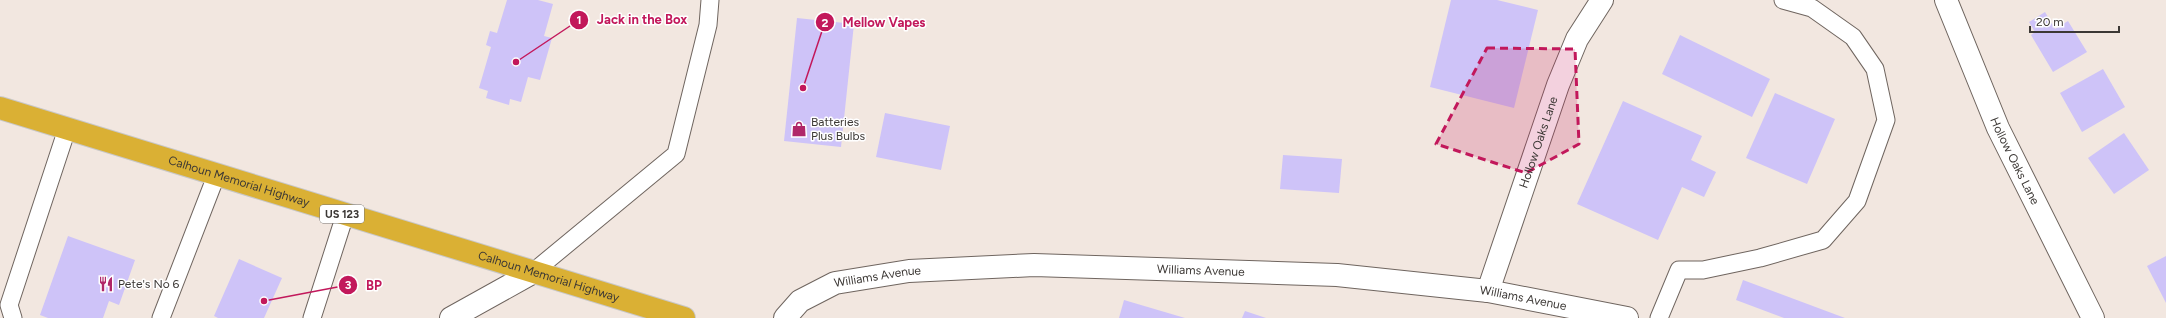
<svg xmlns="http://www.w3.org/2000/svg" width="2166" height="318" viewBox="0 0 2166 318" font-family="Figtree,sans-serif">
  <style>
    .building { fill: #cec3f8 }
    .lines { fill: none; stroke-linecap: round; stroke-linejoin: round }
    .service-casing { stroke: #6f655f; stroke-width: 19 }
    .minor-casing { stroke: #6f655f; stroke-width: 24 }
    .trunk-casing { stroke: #c8c7c6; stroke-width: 24 }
    .service { stroke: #fff; stroke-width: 17 }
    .minor { stroke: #fff; stroke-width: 22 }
    .trunk { stroke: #dab034; stroke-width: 22 }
    .marked { fill: #c2185b; fill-opacity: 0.2; stroke: #c2185b; stroke-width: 3; stroke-dasharray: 8 5; stroke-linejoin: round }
    .labels { text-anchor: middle; stroke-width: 3; stroke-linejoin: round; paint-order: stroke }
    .shield { fill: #fff; stroke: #767472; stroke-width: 1 }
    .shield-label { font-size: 11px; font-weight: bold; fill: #3c3835 }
    .poi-label { font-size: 12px; fill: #3c3835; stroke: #fff; text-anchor: start }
    .street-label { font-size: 12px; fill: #3c3835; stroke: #fff }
    .leader { fill: none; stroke: #c2185b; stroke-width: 1.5 }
    .callout-dot { fill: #c2185b; stroke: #fff; stroke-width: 1.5 }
    .mark-label { font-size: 12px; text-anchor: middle; font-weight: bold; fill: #fff }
    .callout-label { font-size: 13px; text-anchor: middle; font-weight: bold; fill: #c2185b; stroke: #fff; stroke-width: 3; stroke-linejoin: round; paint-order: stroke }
  </style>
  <rect width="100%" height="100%" fill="#f2e7e0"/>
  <!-- building -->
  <g class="building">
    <path d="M507,0h31l15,4 -9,32 8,2 -12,42 -12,-3 -7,25 -11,-3 -1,6 -23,-7 2,-7 -9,-3 12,-41 -5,-2 4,-14 7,2z"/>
    <path d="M1451,0h46l41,10 -24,98 -84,-21z"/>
    <path d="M2045,12l10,17 13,-8 19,31 -34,20 -22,-37 4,-3 -6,-10z"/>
    <path d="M797,18l57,6 -13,123 -57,-6z"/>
    <path d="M1680,35l90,44 -18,38 -90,-43z"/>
    <path d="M2103,69l22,38 -43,25 -22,-39z"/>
    <path d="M1775,93l60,26 -28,65 -61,-26z"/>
    <path d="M1623,101l79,35 -11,24 25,12 -12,25 -22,-10 -24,53 -81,-36z"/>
    <path d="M885,113l65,13 -9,44 -65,-13z"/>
    <path d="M2124,133l25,37 -35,24 -26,-36z"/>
    <path d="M1283,155l59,4 -3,34 -59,-4z"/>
    <path d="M68,236l67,24 -16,45 -10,-4 -6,17h-55l-8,-3z"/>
    <path d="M2166,256v47l-19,-37z"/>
    <path d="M239,259l43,19 -18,40h-46l-4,-2z"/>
    <path d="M1743,280l102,38h-61l-48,-18z"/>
    <path d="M1124,300l61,18h-66z"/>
    <path d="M1245,311l21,7h-24z"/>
  </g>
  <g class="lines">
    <!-- service casing -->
    <g class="service-casing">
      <g id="service">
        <path d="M532,273l144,-119 32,-129 2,-25"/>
        <path d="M13,318l-4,-13 58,-176"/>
        <path d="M161,318l55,-142"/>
        <path d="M312,318l33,-103"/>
        <path d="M1659,318l20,-48h24l57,-12 63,-18 34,-39 29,-81 -11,-51 -22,-32 -41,-29 -29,-8"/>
      </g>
    </g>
    <!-- minor casing -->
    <g class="minor-casing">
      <g id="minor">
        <path id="s1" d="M1946,0l52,128 95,190"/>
        <path id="s2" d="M1488,291l70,-206 19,-46 25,-39"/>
        <path d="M451,318l81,-45"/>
        <path id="s3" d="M785,318l15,-17 35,-18 74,-12 125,-6 303,10 151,16 139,27"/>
      </g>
    </g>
    <!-- trunk casing -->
    <g class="trunk-casing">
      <g id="trunk">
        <path id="s4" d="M0,108l684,210"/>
      </g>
    </g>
    <!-- service -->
    <use href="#service" class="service"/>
    <!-- minor -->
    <use href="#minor" class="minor"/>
    <!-- trunk -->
    <use href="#trunk" class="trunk"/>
  </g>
  <!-- marked area -->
  <path class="marked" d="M1487,48l88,1 4,95 -53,29 -90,-29z"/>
  <!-- icons -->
  <defs>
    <g id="shop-bare" transform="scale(1.2)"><path d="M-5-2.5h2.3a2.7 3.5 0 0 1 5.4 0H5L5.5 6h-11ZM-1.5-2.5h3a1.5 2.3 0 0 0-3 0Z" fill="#b02769" stroke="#fff" stroke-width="2.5" paint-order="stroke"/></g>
    <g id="restaurant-bare" transform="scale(1.2)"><path d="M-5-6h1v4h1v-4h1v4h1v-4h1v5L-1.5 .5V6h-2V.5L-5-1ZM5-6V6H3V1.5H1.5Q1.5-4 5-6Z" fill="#b02769" stroke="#fff" stroke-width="2.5" paint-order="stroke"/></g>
  </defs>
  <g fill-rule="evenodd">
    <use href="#shop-bare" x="799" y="129"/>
    <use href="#restaurant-bare" x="106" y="284"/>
  </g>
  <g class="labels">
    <!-- shield labels -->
    <rect class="shield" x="320" y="205" width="44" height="18" rx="3"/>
    <g class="shield-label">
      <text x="342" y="218">US 123</text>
    </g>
    <!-- poi labels -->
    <g class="poi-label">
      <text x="811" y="126">Batteries<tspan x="811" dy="14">Plus Bulbs</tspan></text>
      <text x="118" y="288">Pete's No 6</text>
    </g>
    <!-- street labels -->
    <g class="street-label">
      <text dy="4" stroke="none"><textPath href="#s2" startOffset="157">Hollow Oaks Lane</textPath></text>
      <text dy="4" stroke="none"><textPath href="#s1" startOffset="175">Hollow Oaks Lane</textPath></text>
      <text dy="4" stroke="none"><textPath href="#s4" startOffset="250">Calhoun Memorial Highway</textPath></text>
      <text dy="4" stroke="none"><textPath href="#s3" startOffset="429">Williams Avenue</textPath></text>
      <text dy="4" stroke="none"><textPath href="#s4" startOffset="574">Calhoun Memorial Highway</textPath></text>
      <text dy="4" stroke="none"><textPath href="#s3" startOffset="105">Williams Avenue</textPath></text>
      <text dy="4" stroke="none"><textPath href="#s3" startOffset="753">Williams Avenue</textPath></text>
    </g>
  </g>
  <!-- callouts -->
  <path class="leader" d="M516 62L579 20M803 88L825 22M264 301L348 285"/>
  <g class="callout-dot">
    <circle cx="516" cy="62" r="4"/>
    <circle cx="803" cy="88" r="4"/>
    <circle cx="264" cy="301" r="4"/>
    <circle cx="579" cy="20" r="10"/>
    <circle cx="825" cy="22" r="10"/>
    <circle cx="348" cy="285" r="10"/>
  </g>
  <g class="mark-label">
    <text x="579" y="24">1</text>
    <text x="825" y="27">2</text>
    <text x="348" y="289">3</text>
  </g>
  <g class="callout-label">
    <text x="642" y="24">Jack in the Box</text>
    <text x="884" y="27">Mellow Vapes</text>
    <text x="374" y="290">BP</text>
  </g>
  <!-- scale -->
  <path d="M2030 26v6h89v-6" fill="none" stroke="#3c3835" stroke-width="2"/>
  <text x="2036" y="26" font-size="12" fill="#3c3835" stroke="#ffffff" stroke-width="3" paint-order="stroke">20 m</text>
</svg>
